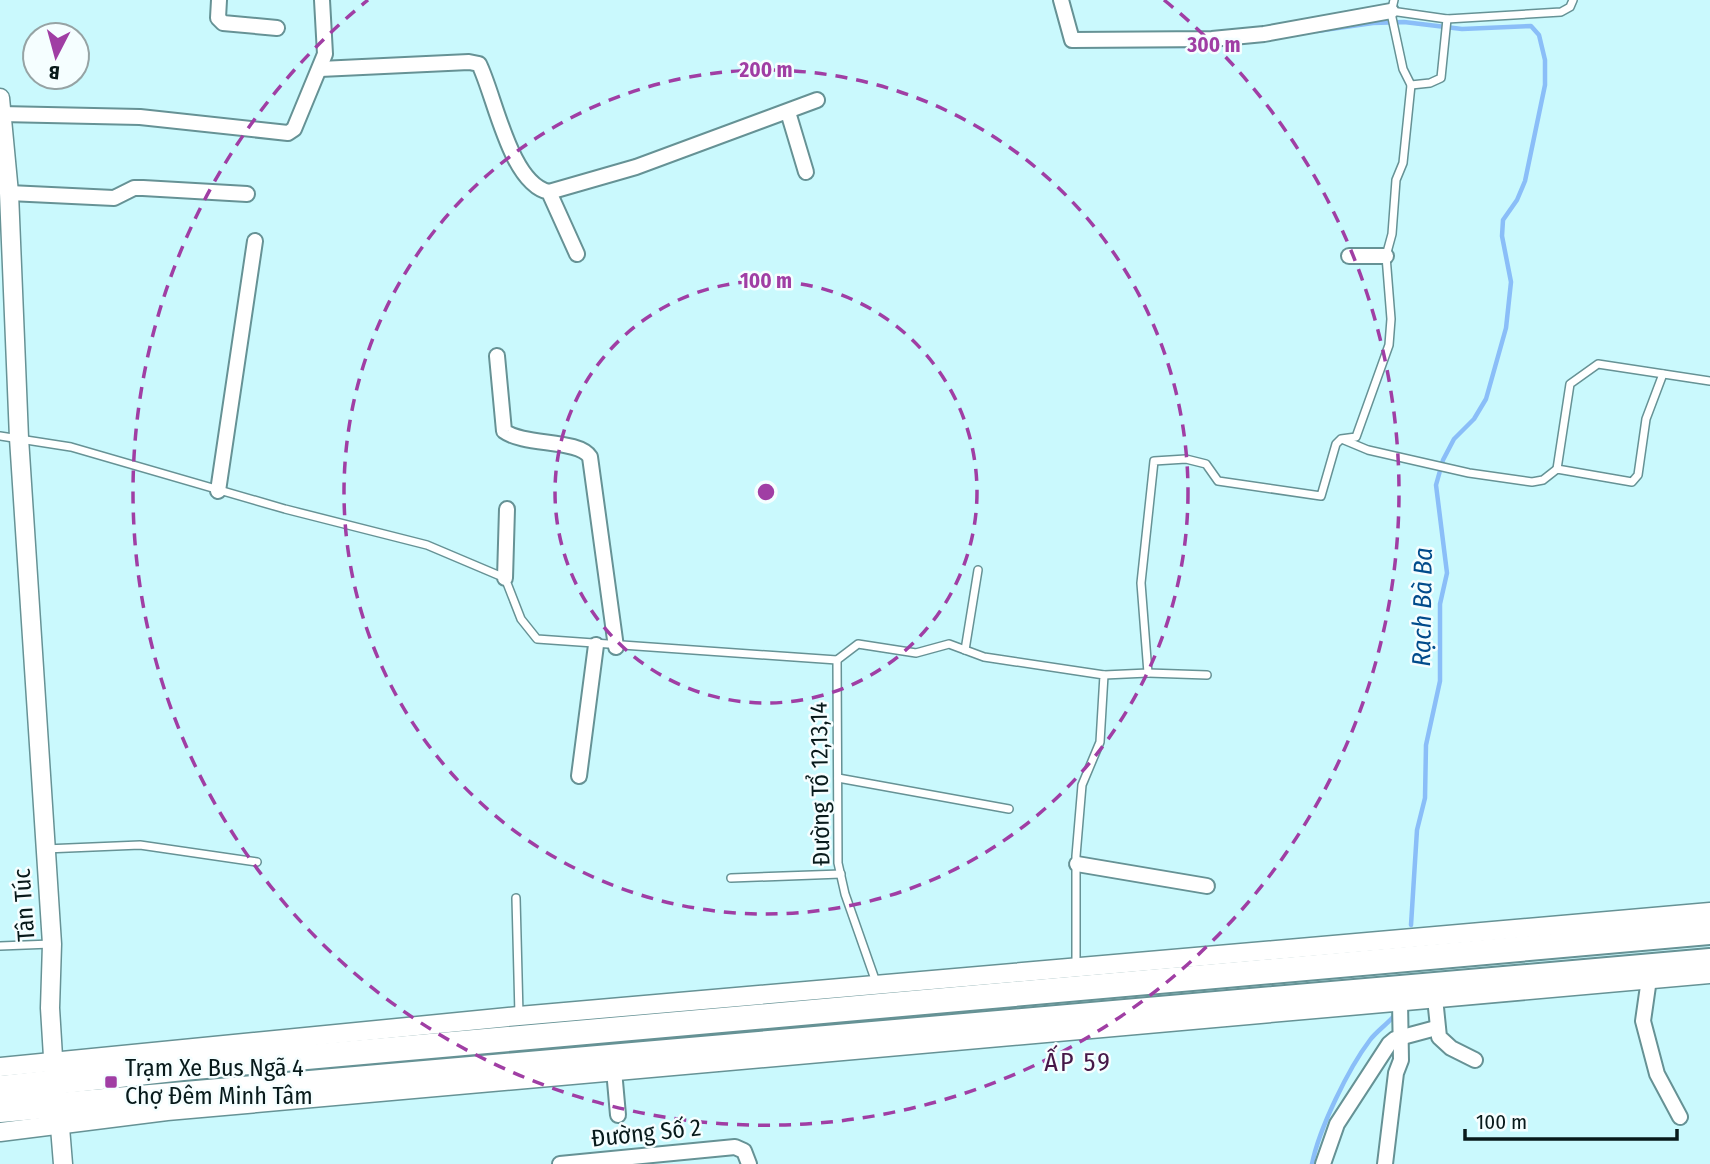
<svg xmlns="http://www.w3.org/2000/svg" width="1710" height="1164" viewBox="0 0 1710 1164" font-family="'Fira Sans Condensed',sans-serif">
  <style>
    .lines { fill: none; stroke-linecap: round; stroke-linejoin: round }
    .stream { stroke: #8abef8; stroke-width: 4.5 }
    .service-casing { stroke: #669295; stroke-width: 10 }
    .minor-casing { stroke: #669295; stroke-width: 18 }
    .tertiary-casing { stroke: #669295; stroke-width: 21 }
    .trunk-casing { stroke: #669295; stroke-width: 28 }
    .service { stroke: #fff; stroke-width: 7 }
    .minor { stroke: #fff; stroke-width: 14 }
    .tertiary { stroke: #fff; stroke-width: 18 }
    .trunk { stroke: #fff; stroke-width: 24 }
    .ring { fill: none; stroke: #a03ea4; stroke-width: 3.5; stroke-dasharray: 12 9 }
    .poi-dot { fill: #a03ea4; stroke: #f5feff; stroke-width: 2.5 }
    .labels { text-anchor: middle; stroke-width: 5; stroke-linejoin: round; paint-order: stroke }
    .street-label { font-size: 24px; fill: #081a1b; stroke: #f5feff }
    .poi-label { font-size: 24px; fill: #081a1b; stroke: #f5feff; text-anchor: start }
    .water-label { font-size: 26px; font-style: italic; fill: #004b8b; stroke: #f5feff }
    .neighbourhood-label { font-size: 26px; letter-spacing: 2px; fill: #461748; stroke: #f5feff }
    .centre { fill: #a03ea4; stroke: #f5feff; stroke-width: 3.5 }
    .ring-label { font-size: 21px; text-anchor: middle; font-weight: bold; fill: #a03ea4; stroke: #f5feff; stroke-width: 5; stroke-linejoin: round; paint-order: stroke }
  </style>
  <rect width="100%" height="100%" fill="#caf9fd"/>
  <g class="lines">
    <!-- stream -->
    <g class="stream">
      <path d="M1317,31l56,-8 31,-1 58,7 69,-3 8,9 6,25v25l-20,96 -8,19 -14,20 -1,16 9,46 -5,46 -20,71 -12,20 -20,20 -11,21 -7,25 11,88 -7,31v77l-14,64 -1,53 -8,32 -6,95"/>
      <path d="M1080,46h124"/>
      <path d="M1312,1164c7,-35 36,-95 58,-124 6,-8 16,-15 23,-23"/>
    </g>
    <!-- service casing -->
    <g class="service-casing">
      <g id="service">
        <path d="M1391,11l56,8 114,-7 9,-5 3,-7"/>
        <path d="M1411,85l19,-2 11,-5 6,-59"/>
        <path d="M0,436l71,11 214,62 142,36 78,33 16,41 16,20 300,21 21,-16 58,9 33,-9 35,13 120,18 -4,67 -18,43 -6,71v110"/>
        <path d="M1344,440l24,10 101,23 63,9 11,-2 14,-11 75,13 6,-7 8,-56 17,-45"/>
        <path d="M1557,469l13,-85 28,-20 112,17"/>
        <path d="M965,650l13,-80"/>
        <path d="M837,660l1,203 7,31 32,91"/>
        <path d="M1148,673l59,2"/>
        <path d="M1104,675l44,-2 -7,-90 13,-122 32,-2 20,5 12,17 103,15 15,-52 5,-5 15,-2 33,-92 2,-26 -5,-63 6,-22 4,-54 7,-17 8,-78 -8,-16 -12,-56 3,-13"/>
        <path d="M838,778l171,31"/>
        <path d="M45,849l95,-4 117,17"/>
        <path d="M731,878l110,-4"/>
        <path d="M516,898l3,117"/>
        <path d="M0,946l51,-2"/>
      </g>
    </g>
    <!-- minor casing -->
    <g class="minor-casing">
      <g id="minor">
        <path d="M219,0l-1,18 5,5 54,5"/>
        <path d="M1061,0l11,40 140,-1 52,-5 127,-23"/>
        <path d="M320,69l149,-7 10,2c16,32 31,120 70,128l28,62"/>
        <path d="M788,112l18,60"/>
        <path d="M1,114l139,3 148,16 6,-4 31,-75 -3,-54"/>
        <path d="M549,192l87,-25 181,-67"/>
        <path d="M9,193l105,5 20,-10h9l104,6"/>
        <path d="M1349,256h37"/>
        <path d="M497,356l7,75c20,15 75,8 86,26l26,190"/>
        <path d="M218,491l37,-250"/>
        <path d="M505,578l2,-69"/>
        <path d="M579,776l17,-131"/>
        <path d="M1077,864l130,22"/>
        <path d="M1649,979l-6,42 14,53 23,43"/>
        <path d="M1435,998l4,39 12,11 24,12"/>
        <path d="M614,1070l4,45"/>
        <path d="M560,1164l175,-17 9,4 5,13"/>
        <path d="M1323,1164l14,-40 52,-80 6,-5 41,-11"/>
        <path d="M1385,1164l11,-91 5,-13 -1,-59"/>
      </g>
    </g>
    <!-- tertiary casing -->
    <g class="tertiary-casing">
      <g id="tertiary">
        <path d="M0,98l9,95 10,245 33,506 -2,64 4,65"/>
        <path d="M0,1067l519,-51 1191,-104"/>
        <path d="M59,1115l4,49"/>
        <path d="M0,1132l167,-21 1543,-137"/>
      </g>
    </g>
    <!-- trunk casing -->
    <g class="trunk-casing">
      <g id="trunk">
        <path d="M0,1088l183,-20 1527,-136"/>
        <path d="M0,1110l1710,-149"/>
      </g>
    </g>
    <!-- service -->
    <use href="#service" class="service"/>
    <!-- minor -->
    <use href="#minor" class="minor"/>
    <!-- tertiary -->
    <use href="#tertiary" class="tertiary"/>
    <!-- trunk -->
    <use href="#trunk" class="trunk"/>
  </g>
  <!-- distance rings -->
  <g class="ring">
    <circle cx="766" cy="492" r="211"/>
    <circle cx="766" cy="492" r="422"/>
    <path d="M1164 0A633 633 0 1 1 368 0"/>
  </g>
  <!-- markers -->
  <rect class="poi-dot" x="104" y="1075" width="14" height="14" rx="3.5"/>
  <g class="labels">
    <!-- street labels -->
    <g class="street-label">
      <text transform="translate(820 784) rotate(-91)" y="8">Đường Tổ 12,13,14</text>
      <text transform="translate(24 905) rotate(-94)" y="8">Tân Túc</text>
      <text transform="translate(646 1133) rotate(-6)" y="8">Đường Số 2</text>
    </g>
    <!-- poi labels -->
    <g class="poi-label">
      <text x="125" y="1076">Trạm Xe Bus Ngã 4<tspan x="125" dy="28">Chợ Đêm Minh Tâm</tspan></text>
    </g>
    <!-- water labels -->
    <g class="water-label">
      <text transform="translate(1422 607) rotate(-89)" y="9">Rạch Bà Ba</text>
    </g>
    <!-- neighbourhood labels -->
    <g class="neighbourhood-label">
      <text x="1078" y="1071">ẤP 59</text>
    </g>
  </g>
  <circle cx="766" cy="492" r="10" class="centre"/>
  <g class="ring-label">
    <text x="1214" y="52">300 m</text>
    <text x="766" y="77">200 m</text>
    <text x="766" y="288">100 m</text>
  </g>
  <!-- north arrow -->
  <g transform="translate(56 56) rotate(186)"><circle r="33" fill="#f5feff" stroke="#96a3a4" stroke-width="2"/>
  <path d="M0-5L12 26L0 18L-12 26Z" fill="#a03ea4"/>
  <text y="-10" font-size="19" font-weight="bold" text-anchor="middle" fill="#081a1b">B</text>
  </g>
  <!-- scale -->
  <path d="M1465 1129v10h212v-10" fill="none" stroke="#081a1b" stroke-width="3.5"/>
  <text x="1476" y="1129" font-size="21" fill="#081a1b" stroke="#f5feff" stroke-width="5" paint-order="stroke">100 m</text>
</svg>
